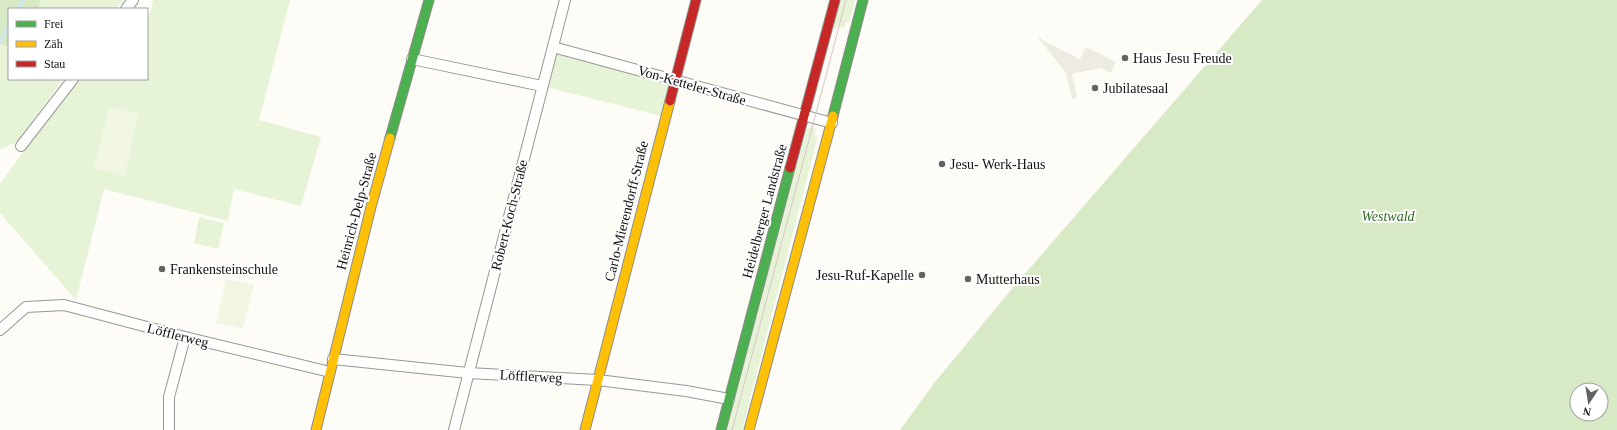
<svg xmlns="http://www.w3.org/2000/svg" width="1617" height="430" viewBox="0 0 1617 430" font-family="'Times New Roman',serif">
  <style>
    .green { fill: #e7f3d7 }
    .forest { fill: #d8eac5; fill-rule: evenodd }
    .pitch { fill: #f0f6e1 }
    .plaza { fill: #edebe2 }
    .lines { fill: none; stroke-linecap: round; stroke-linejoin: round }
    .stream { stroke: #cde8f7; stroke-width: 3 }
    .street-casing { stroke: #979795; stroke-width: 12 }
    .fast-casing { stroke: #8e8d8b; stroke-width: 11 }
    .slow-casing { stroke: #8e8d8b; stroke-width: 11 }
    .jam-casing { stroke: #8e8d8b; stroke-width: 11 }
    .street { stroke: #fffffe; stroke-width: 10 }
    .fast { stroke: #4caf50; stroke-width: 9 }
    .slow { stroke: #ffc107; stroke-width: 9 }
    .jam { stroke: #c62828; stroke-width: 9 }
    .tram { stroke: #d9c6c7; stroke-width: 1 }
    .poi-dot { fill: #646362; stroke: #fff; stroke-width: 1.5 }
    .labels { text-anchor: middle; stroke-width: 4; stroke-linejoin: round; paint-order: stroke }
    .poi-label { font-size: 14px; fill: #111; stroke: #fff; text-anchor: start }
    .street-label { font-size: 14px; fill: #111; stroke: #fff }
    .park-label { font-size: 14px; font-style: italic; fill: #2f6b1f; stroke: #fff }
  </style>
  <rect width="100%" height="100%" fill="#fdfcf7"/>
  <!-- green -->
  <g class="green">
    <path d="M41,0h82l-7,9h-78z"/>
    <path d="M153,0h137l-31,120 62,17 -20,69 -67,-17 -6,32 -124,-32 -28,111 -76,-87v-29l75,-105h72v-54z"/>
    <path d="M840,0h15l-6,23 -3,-1 -2,6 -7,-2 -1,3 -6,-2z"/>
    <path d="M0,44l9,3v32h54l-45,62 -18,9z"/>
    <path d="M553,47l122,33 -10,37 -123,-31z"/>
    <path d="M811,127l5,2 -2,6 4,1 -76,294h-18l83,-301z"/>
    <path d="M199,217l25,6 -6,26 -24,-6z"/>
  </g>
  <!-- forest -->
  <g class="forest">
    <path d="M0,0h41l-3,9h-29v38l-9,-3z"/>
    <path d="M1262,0h355v430h-717l35,-48 76,-92zM1577,390h24v24h-24z"/>
  </g>
  <!-- pitch -->
  <g class="pitch">
    <path d="M109,106l29,7 -13,63 -31,-8z"/>
    <path d="M226,279l28,6 -11,44 -27,-6z"/>
  </g>
  <!-- plaza -->
  <path class="plaza" d="M1036,35l8,6 36,18 6,-12 30,15 -5,11 -11,-5 -28,6 5,24 -5,1 -6,-26z"/>
  <g class="lines">
    <!-- stream -->
    <g class="stream">
      <path d="M18,9l5,-9"/>
      <path d="M0,41l9,-16"/>
    </g>
    <!-- street casing -->
    <g class="street-casing">
      <g id="street">
        <path d="M126,9l7,-9"/>
        <path d="M553,47l279,76"/>
        <path d="M412,59l130,27"/>
        <path d="M21,146l52,-67"/>
        <path d="M0,330l26,-23 38,-2 121,32 145,35"/>
        <path d="M333,359l135,14 130,7 88,11 43,8"/>
        <path d="M169,430v-33l16,-60"/>
        <path d="M454,430l111,-430"/>
      </g>
    </g>
    <!-- fast casing -->
    <g class="fast-casing">
      <g id="fast">
        <path d="M833,116l30,-116"/>
        <path d="M390,138l39,-138"/>
        <path d="M721,430l69,-262"/>
      </g>
    </g>
    <!-- slow casing -->
    <g class="slow-casing">
      <g id="slow">
        <path d="M316,430l55,-223 19,-69"/>
        <path d="M585,430l85,-329"/>
        <path d="M749,430l84,-314"/>
      </g>
    </g>
    <!-- jam casing -->
    <g class="jam-casing">
      <g id="jam">
        <path d="M670,101l26,-101"/>
        <path d="M790,168l45,-168"/>
      </g>
    </g>
    <!-- street -->
    <use href="#street" class="street"/>
    <!-- fast -->
    <use href="#fast" class="fast"/>
    <!-- slow -->
    <use href="#slow" class="slow"/>
    <!-- jam -->
    <use href="#jam" class="jam"/>
    <!-- tram -->
    <path class="tram" d="M732,430l114,-430"/>
  </g>
  <!-- markers -->
  <g class="poi-dot">
    <circle cx="1125" cy="58" r="4"/>
    <circle cx="1095" cy="88" r="4"/>
    <circle cx="942" cy="164" r="4"/>
    <circle cx="162" cy="269" r="4"/>
    <circle cx="922" cy="275" r="4"/>
    <circle cx="968" cy="279" r="4"/>
  </g>
  <g class="labels">
    <!-- poi labels -->
    <g class="poi-label">
      <text x="1133" y="63">Haus Jesu Freude</text>
      <text x="1103" y="93">Jubilatesaal</text>
      <text x="950" y="169">Jesu- Werk-Haus</text>
      <text x="170" y="274">Frankensteinschule</text>
      <text x="914" y="280" text-anchor="end">Jesu-Ruf-Kapelle</text>
      <text x="976" y="284">Mutterhaus</text>
    </g>
    <!-- street labels -->
    <g class="street-label">
      <text transform="translate(692 85) rotate(16)" y="5">Von-Ketteler-Straße</text>
      <text transform="translate(356 211) rotate(-75)" y="5">Heinrich-Delp-Straße</text>
      <text transform="translate(626 211) rotate(-76)" y="5">Carlo-Mierendorff-Straße</text>
      <text transform="translate(764 211) rotate(-75)" y="5">Heidelberger Landstraße</text>
      <text transform="translate(509 215) rotate(-76)" y="5">Robert-Koch-Straße</text>
      <text transform="translate(178 335) rotate(14)" y="5">Löfflerweg</text>
      <text transform="translate(531 376) rotate(3)" y="5">Löfflerweg</text>
    </g>
    <!-- park labels -->
    <g class="park-label">
      <text x="1388" y="221">Westwald</text>
    </g>
  </g>
  <!-- legend -->
  <rect x="8" y="8" width="140" height="72" fill="#ffffff" stroke="#a0a0a0"/>
  <rect x="16" y="21" width="20" height="6" fill="#4caf50" stroke="#a0a0a0"/>
  <text x="44" y="28" font-size="12" fill="#111111">Frei</text>
  <rect x="16" y="41" width="20" height="6" fill="#ffc107" stroke="#a0a0a0"/>
  <text x="44" y="48" font-size="12" fill="#111111">Zäh</text>
  <rect x="16" y="61" width="20" height="6" fill="#c62828" stroke="#a0a0a0"/>
  <text x="44" y="68" font-size="12" fill="#111111">Stau</text>
  <!-- north arrow -->
  <g transform="translate(1589 402) rotate(192)"><circle r="19" fill="#ffffff" stroke="#a0a0a0"/>
  <path d="M0-3L7 15L0 10L-7 15Z" fill="#646362"/>
  <text y="-6" font-size="11" font-weight="bold" text-anchor="middle" fill="#111111">N</text>
  </g>
</svg>
